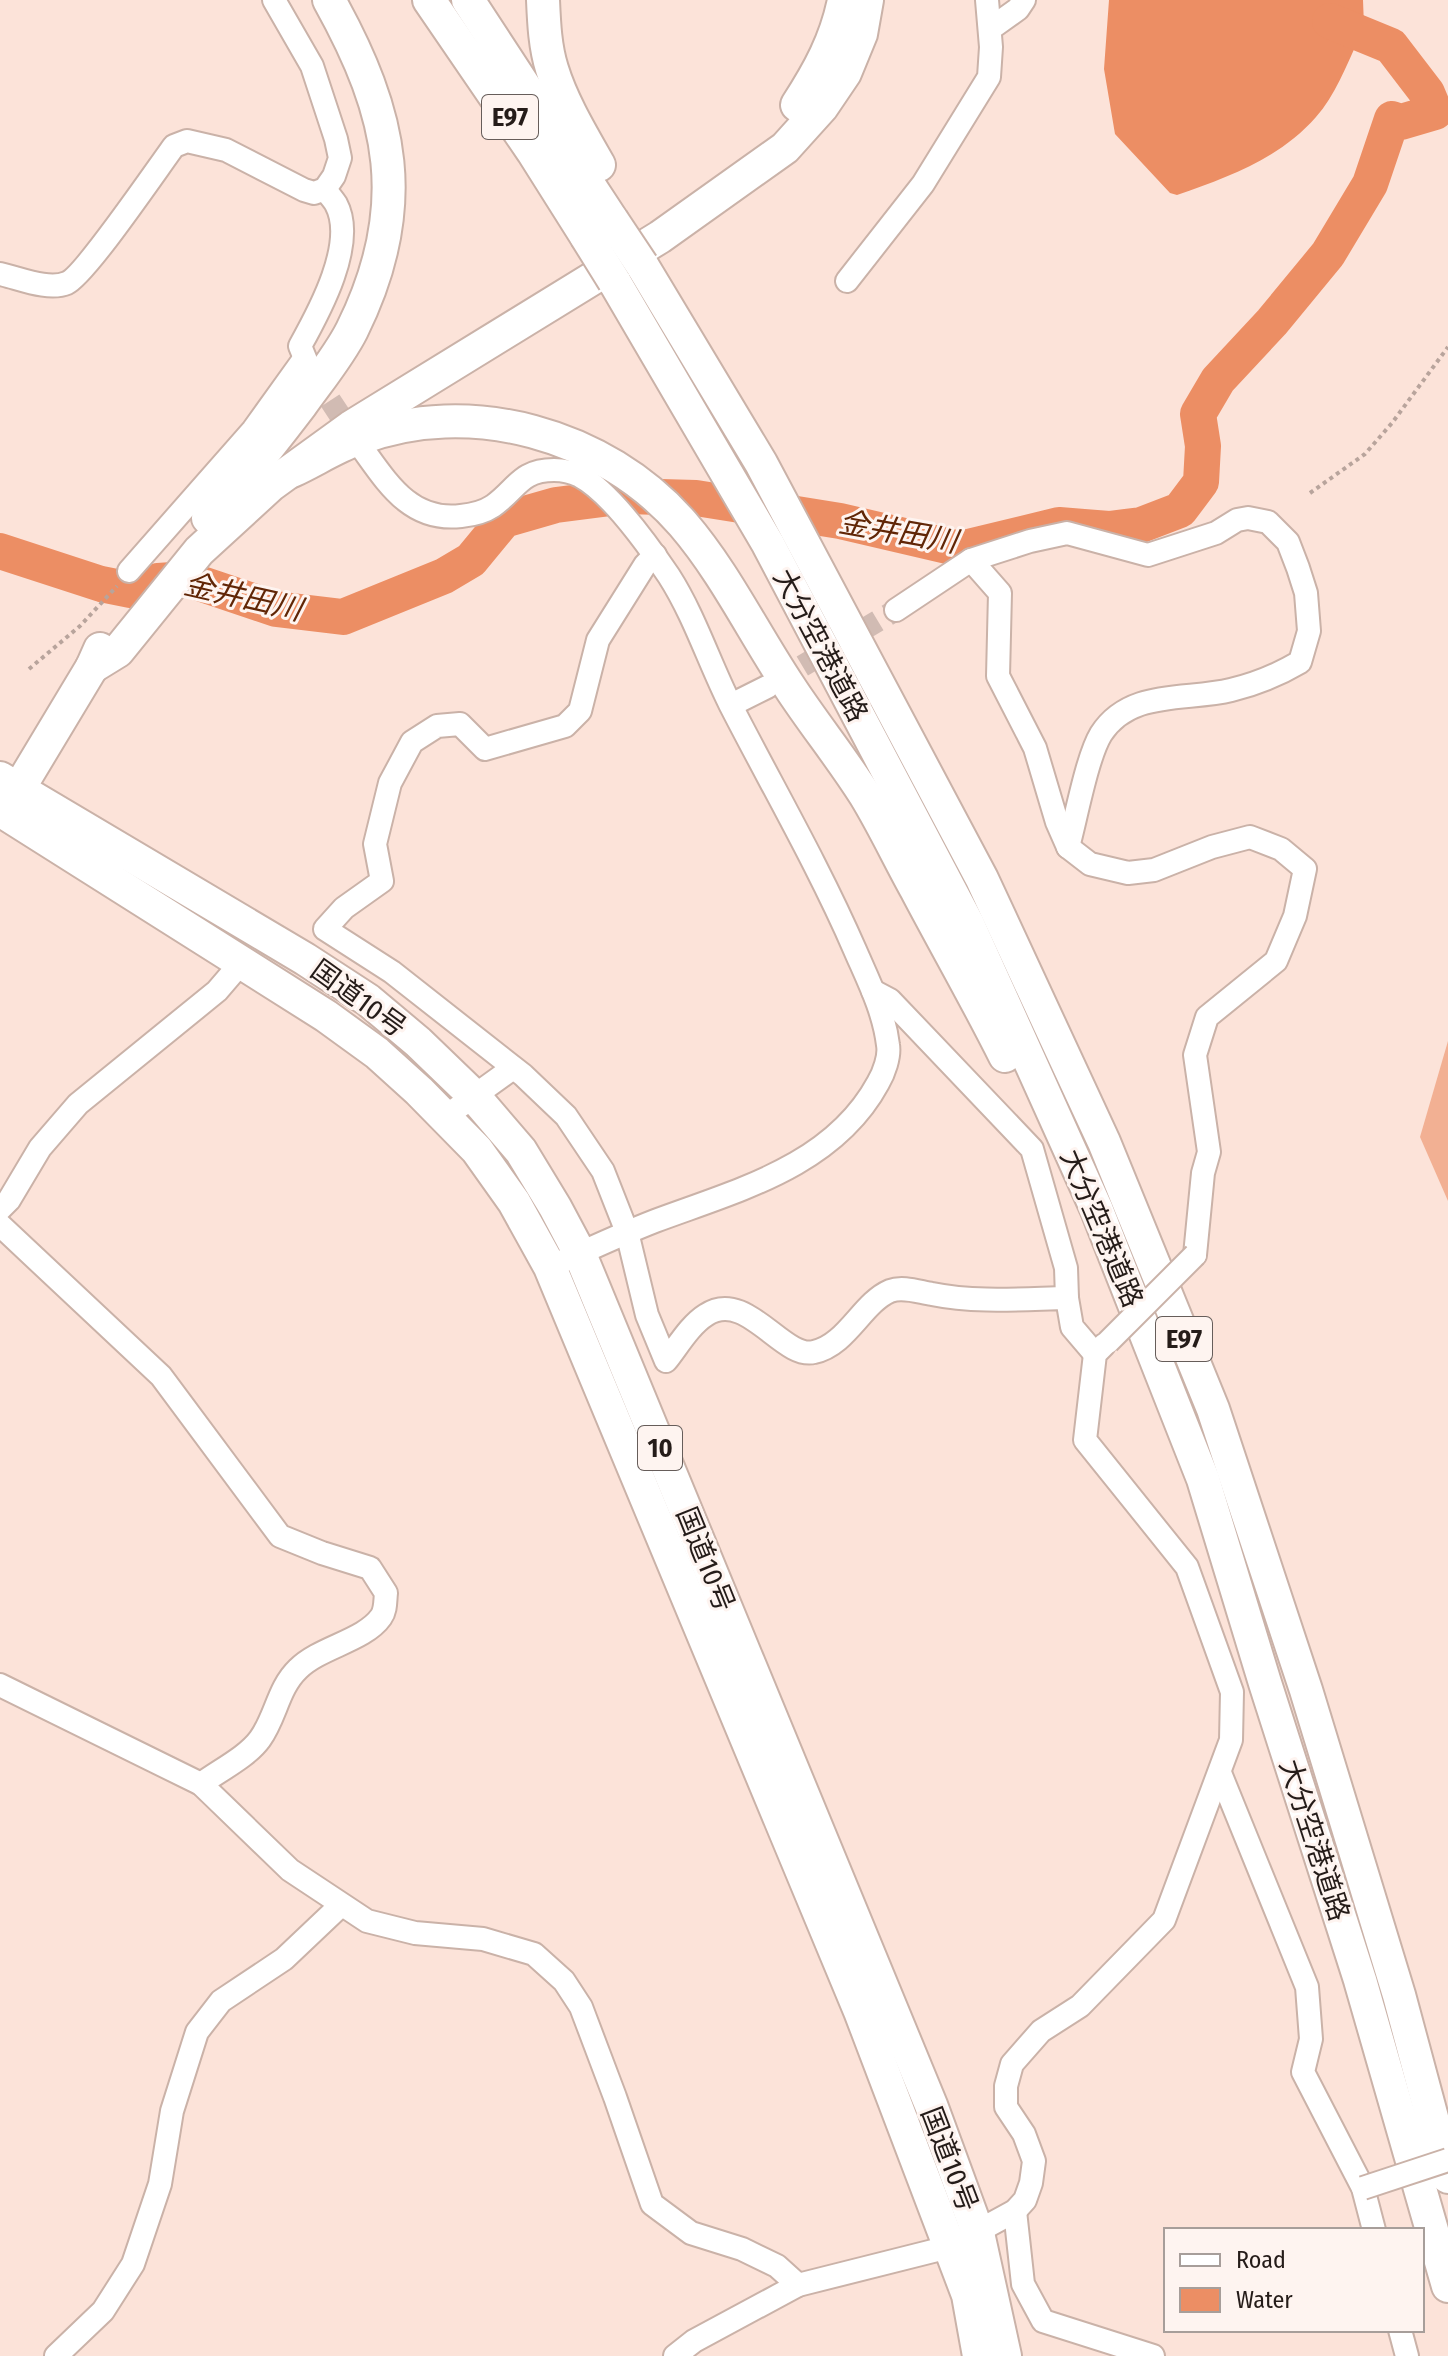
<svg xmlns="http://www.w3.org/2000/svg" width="1448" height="2356" viewBox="0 0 1448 2356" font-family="'Fira Sans Condensed','Noto Sans JP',sans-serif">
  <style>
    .green { fill: #f2b093 }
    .water { fill: #ec8e64 }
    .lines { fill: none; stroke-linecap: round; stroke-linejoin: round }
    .river { stroke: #ec8e64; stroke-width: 36 }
    .minor-tunnel { stroke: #d1bbb3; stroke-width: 22; stroke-dasharray: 22 11; stroke-linecap: butt }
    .minor-casing { stroke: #cab2a8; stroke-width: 26 }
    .highway-casing { stroke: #cab2a8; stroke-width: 36 }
    .path { stroke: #b8a49c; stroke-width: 4; stroke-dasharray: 4 4; stroke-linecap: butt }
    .minor { stroke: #fff; stroke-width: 22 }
    .highway { stroke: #fff; stroke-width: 32 }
    .minor-bridge-casing { stroke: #cab2a8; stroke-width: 26; stroke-linecap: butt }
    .highway-bridge-casing { stroke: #cab2a8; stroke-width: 36; stroke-linecap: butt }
    .minor-bridge { stroke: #fff; stroke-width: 22 }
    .highway-bridge { stroke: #fff; stroke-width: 32 }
    .labels { text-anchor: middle; stroke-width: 6; stroke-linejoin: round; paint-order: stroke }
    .shield { fill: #fef4f0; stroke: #665d5a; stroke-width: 2 }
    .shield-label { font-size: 26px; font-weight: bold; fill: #251c19 }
    .street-label { font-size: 28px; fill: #251c19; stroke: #fef4f0 }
    .water-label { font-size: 30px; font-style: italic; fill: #612606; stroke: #fef4f0 }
  </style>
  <rect width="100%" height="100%" fill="#fce3d9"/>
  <!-- green -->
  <path class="green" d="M1448,1041v160l-28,-64z"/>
  <!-- water -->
  <path class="water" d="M1109,0h254l1,26 11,8 -1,10 -16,-3c-12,25 -23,55 -42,76 -37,42 -88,60 -139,78l-7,-2 -55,-59 -11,-65z"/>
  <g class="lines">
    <!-- river -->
    <path class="river" d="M0,551l101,33 30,6 27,-9 29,-2 89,30 67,8 101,-41 27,-16 33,-40 52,-15 70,-9 70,2 144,23 120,28 99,-24 50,4 32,-4 39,-15 21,-28 2,-36 -5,-32 20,-34 54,-58 56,-68 42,-70 22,-65 9,3 34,-10 -8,-19 -36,-47 -61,-25"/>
    <!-- minor-tunnel -->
    <g class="minor-tunnel">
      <path d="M312,373l45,68"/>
      <path d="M774,683l122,-73"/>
    </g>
    <!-- minor casing -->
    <g class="minor-casing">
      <g id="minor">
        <path d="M990,29l28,-20 6,-9"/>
        <path d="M0,274c19,4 48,17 67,9 18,-8 90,-114 107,-137l13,-5 39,9 78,40 10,3 11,-4 9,-13 6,-18 -4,-19 -24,-73 -38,-66"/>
        <path d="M847,281l76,-97 66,-107 2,-30 -4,-47"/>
        <path d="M309,368l-9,-22c19,-34 57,-103 36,-142 -3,-5 -8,-10 -11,-15"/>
        <path d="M362,448c26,36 49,74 99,68 10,-1 23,-4 32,-10 24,-17 27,-36 61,-36 9,0 18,2 26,6 30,16 70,72 89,100 25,39 40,86 61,128 42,82 88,161 125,246 13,30 29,61 33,95 2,11 -4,28 -10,38 -45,83 -140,107 -223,138 -36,14 -70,30 -105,46"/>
        <path d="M655,555l-10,10 -47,75 -18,71 -15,15 -80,23 -25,-25 -23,2 -25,16 -22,41 -15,61 7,37 -38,27 -19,21 67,43 131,103 43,41 37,55 24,61 20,83 19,46c12,-15 24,-36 40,-46 40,-27 77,45 108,37 33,-7 48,-49 76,-61 13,-5 29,1 42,3 44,9 90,5 135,4l5,29 23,27"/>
        <path d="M971,560l29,33 -2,83 37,72 22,74 11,25 22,17 38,9 26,-3 58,-23 38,-10 31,12 24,20 -10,47 -19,45 -69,56 -12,38 14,97 -6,21 -8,82"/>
        <path d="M129,571l124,-141 51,-71"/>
        <path d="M896,610l75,-50 59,-19 37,-8 81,22 68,-22 21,-13 11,-2 20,4 20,20 10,26 8,25 3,38 -9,31c-22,13 -44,22 -69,28 -45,11 -101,-1 -130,44 -14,23 -25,84 -33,113"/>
        <path d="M731,705l36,-18"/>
        <path d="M873,991l17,9 142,149 34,119 1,30"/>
        <path d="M445,1117l68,-49"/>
        <path d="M0,1209l9,-9 31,-52 38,-44 139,-113 24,-28"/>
        <path d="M0,1225l161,151 119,160 42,17 48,15 16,25c-1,8 0,17 -5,24 -17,24 -61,30 -83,52 -20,19 -22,48 -38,70 -13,18 -40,31 -59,45"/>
        <path d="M0,1685l201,99 89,86 77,51 48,12 68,6 51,15 30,27 17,26 34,90 37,107 39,29 51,16 35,17 21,19"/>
        <path d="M1220,1773l87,214 4,52 -8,33 60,116 11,42"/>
        <path d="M1015,2211l8,73 20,37 110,35"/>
        <path d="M1400,2330l7,26"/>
        <path d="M56,2356l47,-45 30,-47 27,-80 12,-73 25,-79 24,-31 63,-42 57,-54"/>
        <path d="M675,2356l19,-15 104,-56 151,-38 66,-36 10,-11 6,-17 3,-22 -10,-27 -18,-27v-21l6,-22 29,-33 39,-25 84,-86 67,-180 1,-48 -45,-125 -102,-127 10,-86 9,-9"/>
      </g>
    </g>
    <!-- highway casing -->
    <g class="highway-casing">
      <g id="highway">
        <path d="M429,0l104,152 53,84"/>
        <path d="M468,0l144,220"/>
        <path d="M543,0c1,23 2,47 9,69 10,33 30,66 47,96"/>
        <path d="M797,105c22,-34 39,-65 47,-105"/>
        <path d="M642,265l119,198 221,416 122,263 109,267 93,281 93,305 49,182"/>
        <path d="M614,281l154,263 200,380 128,284 107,271 62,204 95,297 88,306"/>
        <path d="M292,471c22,-10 43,-24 66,-32 111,-43 247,-5 325,85 42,49 70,108 106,162 24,37 52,71 76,109 19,31 34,64 52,96 29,55 60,109 88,165"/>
        <path d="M208,518c33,-35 64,-75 93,-113 17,-24 38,-49 51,-75 61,-123 41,-215 -23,-330"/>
        <path d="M92,667l26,-16 81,-100 72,-66 80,-58 309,-190 125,-89 37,-41 23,-34 16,-39 6,-34"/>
        <path d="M0,778l305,181 63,41 50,42 55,53 48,56 34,56 25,47 351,851 47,128 27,123"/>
        <path d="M9,805l83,-138 8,-18"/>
        <path d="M0,810l326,206 51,37 42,38 58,59 37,52 36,65 310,744 108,284 11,61"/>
      </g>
    </g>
    <!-- path -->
    <g class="path">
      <path d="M1310,493l55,-39 27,-31 56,-76"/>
      <path d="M29,669l51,-43 37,-40"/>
    </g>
    <!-- minor -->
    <use href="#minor" class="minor"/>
    <!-- highway -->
    <use href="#highway" class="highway"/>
    <!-- minor-bridge casing -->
    <g class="minor-bridge-casing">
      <g id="minor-bridge">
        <path d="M1108,1342l87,-87"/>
        <path d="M1363,2188l85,-28"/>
      </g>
    </g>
    <!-- highway-bridge casing -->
    <g class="highway-bridge-casing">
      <g id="highway-bridge">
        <path d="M612,220l30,45"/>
        <path d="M586,236l28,45"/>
      </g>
    </g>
    <!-- minor-bridge -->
    <use href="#minor-bridge" class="minor-bridge"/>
    <!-- highway-bridge -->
    <use href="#highway-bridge" class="highway-bridge"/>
  </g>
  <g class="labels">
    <!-- shield labels -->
    <g class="shield">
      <rect x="482" y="95" width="56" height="44" rx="6"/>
      <rect x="1156" y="1317" width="56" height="44" rx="6"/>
      <rect x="638" y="1426" width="44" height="44" rx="6"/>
    </g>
    <g class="shield-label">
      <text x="510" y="126">E97</text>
      <text x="1184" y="1348">E97</text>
      <text x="660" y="1457">10</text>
    </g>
    <!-- street labels -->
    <g class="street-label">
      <text transform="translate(821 645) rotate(62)" y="10">大分空港道路</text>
      <text transform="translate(359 998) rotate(36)" y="10">国道10号</text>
      <text transform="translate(1102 1228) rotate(67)" y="10">大分空港道路</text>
      <text transform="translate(706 1559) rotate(68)" y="10">国道10号</text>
      <text transform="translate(1315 1840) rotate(72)" y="10">大分空港道路</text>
      <text transform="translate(950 2159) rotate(69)" y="10">国道10号</text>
    </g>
    <!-- water labels -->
    <g class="water-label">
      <text transform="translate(898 532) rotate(10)" y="10">金井田川</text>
      <text transform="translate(243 597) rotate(13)" y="10">金井田川</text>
    </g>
  </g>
  <!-- legend -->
  <rect x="1164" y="2228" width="260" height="104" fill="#fef4f0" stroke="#a79e9a" stroke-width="2"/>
  <rect x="1180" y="2254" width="40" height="12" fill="#ffffff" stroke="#a79e9a" stroke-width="2"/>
  <text x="1236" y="2268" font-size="24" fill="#251c19">Road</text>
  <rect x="1180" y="2288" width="40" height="24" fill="#ec8e64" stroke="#a79e9a" stroke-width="2"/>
  <text x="1236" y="2308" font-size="24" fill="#251c19">Water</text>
</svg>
